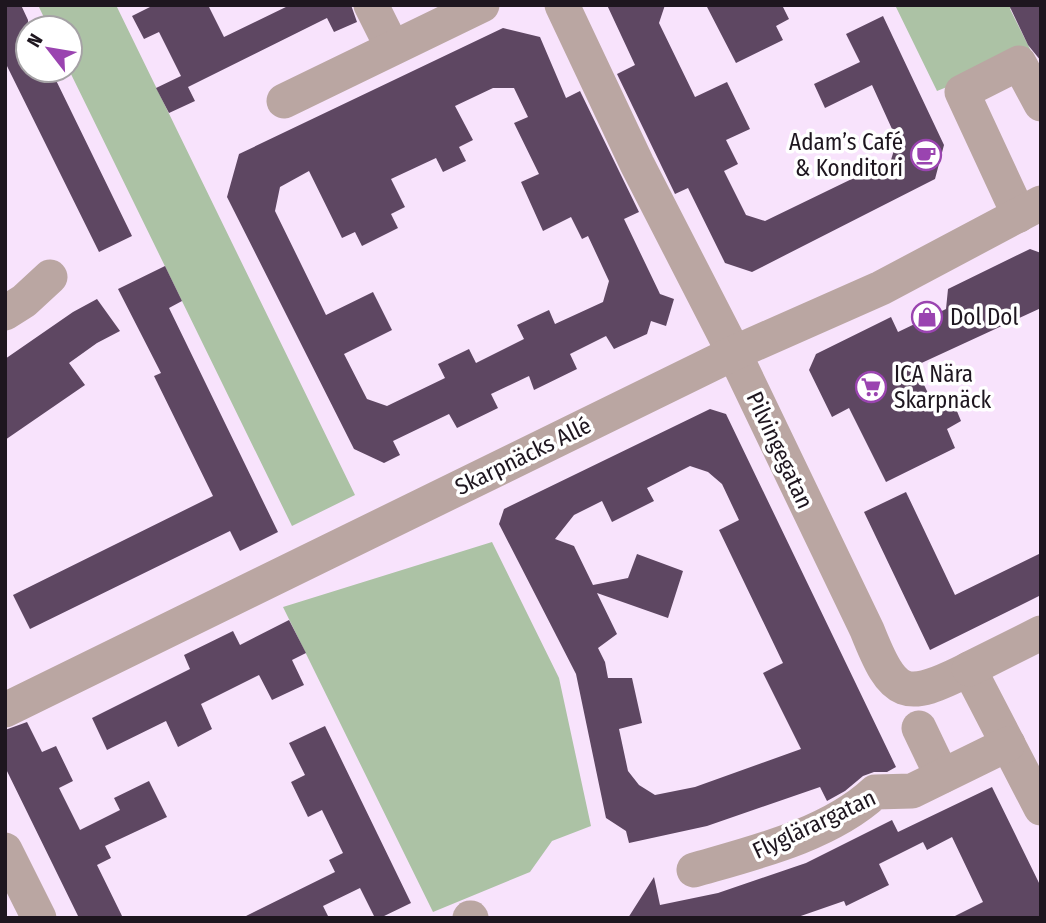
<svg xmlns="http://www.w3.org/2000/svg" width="1046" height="923" viewBox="0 0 1046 923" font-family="'Fira Sans Condensed',sans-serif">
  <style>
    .green { fill: #acc2a5 }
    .building { fill: #5e4762; fill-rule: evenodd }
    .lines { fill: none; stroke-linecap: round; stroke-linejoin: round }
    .minor { stroke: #baa6a2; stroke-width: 35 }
    .labels { text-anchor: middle; stroke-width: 7; stroke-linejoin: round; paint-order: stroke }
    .poi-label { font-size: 23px; fill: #1e161f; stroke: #fff; text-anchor: start }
    .street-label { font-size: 23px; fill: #1e161f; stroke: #fff }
  </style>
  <rect width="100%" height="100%" fill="#f8e3fc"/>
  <!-- green -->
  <g class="green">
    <path d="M38,5h78l239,490 -63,31 -223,-456 1,-42h-21z"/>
    <path d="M895,5h122l-7,4 22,44 -95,38z"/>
    <path d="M492,542l67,136 32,148 -39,15 -22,31 -97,40 -150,-305z"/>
  </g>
  <!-- building -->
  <g class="building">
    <path d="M5,5h16l7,15v50h23l81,166 -33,16 -94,-190z"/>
    <path d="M154,5h54l16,32 66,-32h61l6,17 -23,10 -7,-14 -139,69 7,14 -26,12 -13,-25 25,-12 -22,-44 -15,7 -12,-23z"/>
    <path d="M607,5h58l-6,18 36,74 32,-15 23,47 -24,11 12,24 -14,7 22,44 19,6 126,-61 6,-20 -25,-55 -47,23 -11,-24 46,-22 -14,-28 37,-18 61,129 -9,34 -183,93 -27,-9 -37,-75 -13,6 -58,-120 18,-9z"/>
    <path d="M706,5h76l7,14 -13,7 7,14 -47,23z"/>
    <path d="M1009,5h32v56l-13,-16z"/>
    <path d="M503,28l37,9 26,61 14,-7 59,121 -15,7 36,75 14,5 -8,27 -15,-5 -4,13 -33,15 -8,-13 -36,18 7,15 -43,21 -5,-14 -38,18 7,14 -41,20 -8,-14 -56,27 7,14 -16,8 -30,-14 -127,-252 12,-43zM493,88h21l14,29 -14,6 25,51 -18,8 22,49 28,-14 11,22 6,-3 21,45 -6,21 -48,22 -6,-14 -32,15 7,14 -48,24 -7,-14 -31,15 7,14 -58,28 -20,-7 -23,-45 48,-24 -19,-38 -47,23 -51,-104 5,-24 29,-16 33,67 13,-6 7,14 36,-18 -7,-14 14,-7 -14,-28 45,-21 7,14 23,-11 -7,-14 14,-7 -18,-34z"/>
    <path d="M1030,249l11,4v55l-126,58 22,46 17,-8 7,17 -14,8 8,19 -69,34 -37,-74 -17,9 -23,-47 7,-16 75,-37 7,15 48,-23 2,-20z"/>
    <path d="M165,266l17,35 -13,7 109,224 -38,19 -10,-20 -200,98 -17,-34 200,-99 -59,-120 7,-3 -43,-84z"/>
    <path d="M97,299l23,32 -23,12 -28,20 16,22 -80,55v-81l68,-47z"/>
    <path d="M710,409l16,5 170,353 -9,5h-13l-11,4 -18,15 -18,10 -7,-14 -113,39 -78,17 -3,-12 -20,-13 -30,-144 -77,-150 5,-15zM690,466l18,6 14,12 17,36 -20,10 64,133 -20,10 38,76 -106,38 -40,8 -16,-10 -11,-14 -9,-42 23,-6 -10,-45h-24l-3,-16 -7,-14 19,-14 -20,-41 71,25 15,-47 -46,-17 -9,24 -35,7 -19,-39 -19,-7 19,-24 28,-14 10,21 42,-21 -7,-13z"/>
    <path d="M906,492l49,103 86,-42v42l-111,55 -66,-138z"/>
    <path d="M289,620l17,33 -14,7 12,25 -32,15 -13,-25 -58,29 11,25 -34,18 -12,-26 -59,29 -15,-32 98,-49 -6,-14 49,-24 7,14z"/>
    <path d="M27,722l15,30 14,-6 17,35 -14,7 21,42 40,-20 -6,-12 35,-17 18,36 -62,29 6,12 -14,7 26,53h-44l-74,-151v-37z"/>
    <path d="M325,726l86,177 -31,15h-5l-15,-30 -37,18 6,12h-87l93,-46 -6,-12 14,-7 -21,-43 -14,7 -17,-35 14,-7 -16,-32z"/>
    <path d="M992,787l49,100v31h-90l32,-16 -31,-65 -25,13 -4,-8 -44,22 10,21 -43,21 -2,-5 -49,17h-167l26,-41 6,28 58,-12 88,-30 86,-43 6,12z"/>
  </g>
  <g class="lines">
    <!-- minor -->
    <g class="minor">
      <path d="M371,5l21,42"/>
      <path d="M562,5l75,159 97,189 133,277c27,68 37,72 102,39l72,139"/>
      <path d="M284,101l198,-96"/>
      <path d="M1019,215l-57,-123 57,-29 22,41"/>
      <path d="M5,313l19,-12 26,-24"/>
      <path d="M969,669l72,-36"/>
      <path d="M5,710l729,-357 147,-65 160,-85"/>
      <path d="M919,728l23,48"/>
      <path d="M5,850l34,68"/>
      <path d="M694,870c59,-17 135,-35 181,-78l37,-1 96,-47"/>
      <path d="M470,918h1"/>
    </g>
  </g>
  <!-- icons -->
  <defs>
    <g id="cafe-ring" transform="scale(1.575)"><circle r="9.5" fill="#fff" stroke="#9a44b0" stroke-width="1.5"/><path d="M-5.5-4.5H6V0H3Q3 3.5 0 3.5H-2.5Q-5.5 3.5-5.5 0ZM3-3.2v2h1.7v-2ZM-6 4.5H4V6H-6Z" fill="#9a44b0"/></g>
    <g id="shop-ring" transform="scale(1.575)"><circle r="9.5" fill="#fff" stroke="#9a44b0" stroke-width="1.5"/><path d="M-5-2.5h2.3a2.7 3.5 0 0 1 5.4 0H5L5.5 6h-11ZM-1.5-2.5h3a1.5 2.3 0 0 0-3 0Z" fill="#9a44b0"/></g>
    <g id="supermarket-ring" transform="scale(1.575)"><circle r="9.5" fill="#fff" stroke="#9a44b0" stroke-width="1.5"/><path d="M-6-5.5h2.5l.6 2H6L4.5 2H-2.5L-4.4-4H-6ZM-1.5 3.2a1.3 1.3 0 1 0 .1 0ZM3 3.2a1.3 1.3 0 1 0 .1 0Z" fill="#9a44b0"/></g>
  </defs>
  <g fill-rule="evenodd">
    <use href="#cafe-ring" x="926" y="155"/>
    <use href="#shop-ring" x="927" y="317"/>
    <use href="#supermarket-ring" x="871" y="387"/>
  </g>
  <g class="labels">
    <!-- poi labels -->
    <g class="poi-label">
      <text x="903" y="150" text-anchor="end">Adam’s Café<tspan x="903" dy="26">&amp; Konditori</tspan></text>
      <text x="950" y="325">Dol Dol</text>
      <text x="894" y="382">ICA Nära<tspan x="894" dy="26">Skarpnäck</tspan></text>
    </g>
    <!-- street labels -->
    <g class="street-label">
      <text transform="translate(780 450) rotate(65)" y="8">Pilvingegatan</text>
      <text transform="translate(523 456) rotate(-26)" y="8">Skarpnäcks Allé</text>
      <text transform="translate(814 824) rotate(-25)" y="8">Flyglärargatan</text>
    </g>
  </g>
  <!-- border -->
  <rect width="1046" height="923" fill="none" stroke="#1e161f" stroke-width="14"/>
  <!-- north arrow -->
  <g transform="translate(49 49) rotate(301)"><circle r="33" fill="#ffffff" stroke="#a5a2a5" stroke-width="2"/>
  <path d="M0-5L12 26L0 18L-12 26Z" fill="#9a44b0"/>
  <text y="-10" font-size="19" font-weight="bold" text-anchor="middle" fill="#1e161f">N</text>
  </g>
</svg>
